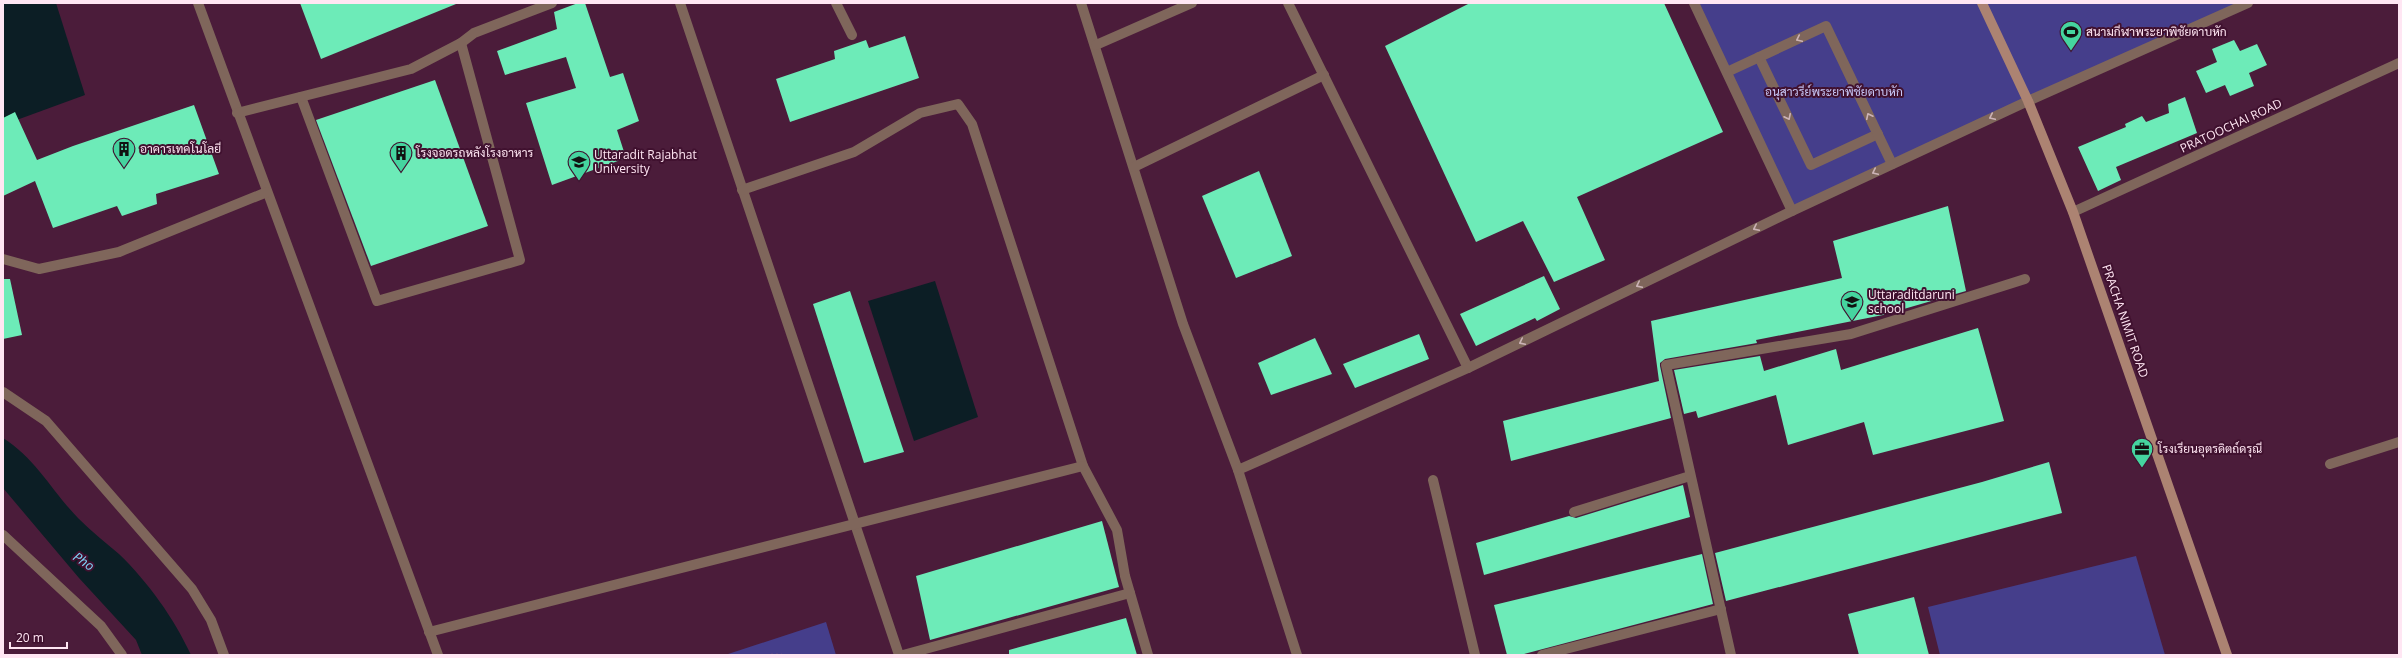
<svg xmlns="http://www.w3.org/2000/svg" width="2402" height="658" viewBox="0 0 2402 658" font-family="'Open Sans',Sarabun,sans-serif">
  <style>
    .green { fill: #453e8b }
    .water { fill: #0c1e25 }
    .building { fill: #6debb8 }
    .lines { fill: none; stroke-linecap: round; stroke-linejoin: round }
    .path { stroke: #855d75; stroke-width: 2.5; stroke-dasharray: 2 3; stroke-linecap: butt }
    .lane { stroke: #7f665b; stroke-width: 10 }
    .street { stroke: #7f665b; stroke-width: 10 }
    .secondary { stroke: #ac8372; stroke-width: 10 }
    .oneway { stroke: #ccb3b6 }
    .labels { text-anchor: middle; stroke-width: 4; stroke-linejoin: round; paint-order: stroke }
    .poi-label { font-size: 12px; fill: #ffe6f3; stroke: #40112f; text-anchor: start }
    .park-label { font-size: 12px; fill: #c9c9f9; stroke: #40112f }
    .street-label { font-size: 12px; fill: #ffe6f3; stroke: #40112f }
    .water-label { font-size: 13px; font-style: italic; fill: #80dbfd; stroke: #40112f }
  </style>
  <rect width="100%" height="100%" fill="#4b1c3a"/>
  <!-- green -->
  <g class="green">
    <path d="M1694,3h554l-456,208z"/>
    <path d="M2136,556l29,99h-225l-12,-48z"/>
    <path d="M826,622l10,33h-111z"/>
  </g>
  <!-- water -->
  <g class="water">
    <path d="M3,3h53l29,92 -82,30z"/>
    <path d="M935,281l43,136 -64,24 -46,-140z"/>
    <path d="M3,438c32,20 49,53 75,80 13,13 27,24 41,36 29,28 55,64 72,101h-49l-6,-15 -57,-62 -76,-90z"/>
  </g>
  <!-- building -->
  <g class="building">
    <path d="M300,3h155l1,1 -135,55z"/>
    <path d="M578,3h7l25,74 13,-4 16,48 -22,9 9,28 -74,27 -26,-82 50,-15 -10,-31 -61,18 -8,-24 60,-22 -3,-17z"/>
    <path d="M1470,3h194l59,129 -146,65 28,63 -51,22 -31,-61 -47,21 -91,-196z"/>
    <path d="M905,36l14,42 -129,44 -14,-43 59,-20 -1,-8 32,-11 3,8z"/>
    <path d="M2234,40l6,11 17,-7 10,21 -18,8 5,13 -24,10 -5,-11 -19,8 -10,-22 21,-9 -5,-13z"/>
    <path d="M435,80l53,146 -117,40 -55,-146z"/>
    <path d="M2185,97l12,36 -81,34 5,13 -23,11 -20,-44 48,-20 -1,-3 17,-8 4,6 23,-9 -1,-9z"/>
    <path d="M194,105l25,69 -63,20 1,10 -35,12 -5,-10 -64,22 -18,-47 -32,15v-78l12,-6 22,48 36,-14z"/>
    <path d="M1259,171l33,85 -56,22 -34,-82z"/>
    <path d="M1948,206l18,85 -83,24 -127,25 1,3 -92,16 -5,4v3l11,52 -160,43 -8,-40 156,-40 -8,-60 191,-43 -9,-37z"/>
    <path d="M1544,276l16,33 -23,12 -2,-3 -59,28 -16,-32z"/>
    <path d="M3,279h7l12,56 -19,4z"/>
    <path d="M850,291l54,161 -40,11 -51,-159z"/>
    <path d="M1978,328l26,93 -131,34 -9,-33 -76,23 -12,-50 -78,23 -2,-7 -12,3 -10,-44 86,-14 4,15 72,-22 5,21z"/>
    <path d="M1419,334l10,25 -74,29 -12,-24z"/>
    <path d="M1315,338l17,36 -61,21 -13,-32z"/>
    <path d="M2049,462l13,51 -336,88 -11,-48 267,-71z"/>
    <path d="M1683,485l7,32 -206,58 -8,-32 93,-27 7,2z"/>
    <path d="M1102,521l17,66 -189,53 -14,-64z"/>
    <path d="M1702,554l11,50 -193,51h-13l-13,-50z"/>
    <path d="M1914,597l15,58h-70l-11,-41z"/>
    <path d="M1126,618l11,37h-128v-5z"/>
  </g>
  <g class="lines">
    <!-- path -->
    <path class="path" d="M771,655h11"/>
    <!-- lane -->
    <g class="lane">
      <path d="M198,3l240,652"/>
      <path d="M680,3l219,652"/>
      <path d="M836,3l16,32"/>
      <path d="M1759,57l52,108 67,-31"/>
      <path d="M1727,72l99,-46 66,138"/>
      <path d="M301,97l76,204 143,-41 -59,-217"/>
      <path d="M2028,101l220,-98"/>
      <path d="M237,113l174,-44 50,-26 13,-10 78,-30"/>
      <path d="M742,190l112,-38 66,-39 38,-9 14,20 111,342 34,64 8,46 23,79"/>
      <path d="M3,259l36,10 80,-17 148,-60"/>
      <path d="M2330,464l69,-22"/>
      <path d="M1433,480l42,175"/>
      <path d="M1574,512l116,-36"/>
      <path d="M429,632l654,-166"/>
      <path d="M903,655l227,-62"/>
      <path d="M1542,655l179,-46"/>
      <path d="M1731,655l-65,-290 185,-31 174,-55"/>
    </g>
    <!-- street -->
    <g class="street">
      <path d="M1081,3l102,321 55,146 59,185"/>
      <path d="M1288,3l180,365"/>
      <path d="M1694,3l98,208"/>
      <path d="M1096,45l96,-42"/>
      <path d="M1134,167l190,-92"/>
      <path d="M2073,212l326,-149"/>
      <path d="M3,392l43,29 146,168 19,31 13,35"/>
      <path d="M1238,470l230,-102 324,-157 236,-110"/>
      <path d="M3,535l98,91 21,29"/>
    </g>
    <!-- secondary -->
    <path class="secondary" d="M1982,3l46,98 45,111 154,443"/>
  </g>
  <!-- one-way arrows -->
  <defs><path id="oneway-chevron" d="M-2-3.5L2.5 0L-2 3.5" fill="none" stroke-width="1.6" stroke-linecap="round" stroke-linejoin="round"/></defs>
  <g class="oneway">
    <use href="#oneway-chevron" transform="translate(1799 39) rotate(155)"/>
    <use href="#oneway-chevron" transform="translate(1869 116) rotate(-116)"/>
    <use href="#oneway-chevron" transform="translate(1788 117) rotate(64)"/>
    <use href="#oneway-chevron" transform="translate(1992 117) rotate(155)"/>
    <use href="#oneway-chevron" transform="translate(1875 172) rotate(155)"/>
    <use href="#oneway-chevron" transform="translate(1756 228) rotate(154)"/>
    <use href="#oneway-chevron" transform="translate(1639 285) rotate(154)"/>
    <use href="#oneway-chevron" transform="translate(1522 342) rotate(154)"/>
  </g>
  <!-- icons -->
  <defs>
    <g id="stadium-pin" transform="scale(1.15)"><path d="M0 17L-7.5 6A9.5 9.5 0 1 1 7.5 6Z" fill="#45d49f" stroke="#40112f"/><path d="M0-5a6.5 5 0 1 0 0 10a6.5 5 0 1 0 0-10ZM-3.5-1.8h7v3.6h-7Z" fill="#111"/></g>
    <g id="building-pin" transform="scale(1.15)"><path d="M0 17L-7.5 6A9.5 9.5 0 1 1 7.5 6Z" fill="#45d49f" stroke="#40112f"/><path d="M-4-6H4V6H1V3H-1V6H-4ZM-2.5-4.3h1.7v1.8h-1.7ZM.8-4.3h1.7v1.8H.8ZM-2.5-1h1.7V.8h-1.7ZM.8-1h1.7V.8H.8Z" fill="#111"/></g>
    <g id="university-pin" transform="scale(1.15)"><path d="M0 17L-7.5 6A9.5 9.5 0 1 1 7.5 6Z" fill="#45d49f" stroke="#40112f"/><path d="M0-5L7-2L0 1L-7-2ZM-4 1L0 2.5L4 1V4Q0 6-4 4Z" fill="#111"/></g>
    <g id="school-pin" transform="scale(1.15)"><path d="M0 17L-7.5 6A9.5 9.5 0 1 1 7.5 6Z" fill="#45d49f" stroke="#40112f"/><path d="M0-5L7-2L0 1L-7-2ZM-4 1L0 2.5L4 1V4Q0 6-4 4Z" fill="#111"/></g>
    <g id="office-pin" transform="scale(1.15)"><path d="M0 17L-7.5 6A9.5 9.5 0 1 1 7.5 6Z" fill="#45d49f" stroke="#40112f"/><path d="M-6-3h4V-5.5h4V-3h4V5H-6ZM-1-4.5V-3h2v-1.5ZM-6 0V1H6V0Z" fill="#111"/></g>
  </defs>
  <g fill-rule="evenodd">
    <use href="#stadium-pin" x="2071" y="32"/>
    <use href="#building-pin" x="124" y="149"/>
    <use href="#building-pin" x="401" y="153"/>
    <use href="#university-pin" x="579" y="162"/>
    <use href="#school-pin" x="1852" y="302"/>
    <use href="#office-pin" x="2142" y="449"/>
  </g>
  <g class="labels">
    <!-- poi labels -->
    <g class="poi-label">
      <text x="2086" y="36">สนามกีฬาพระยาพิชัยดาบหัก</text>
      <text x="140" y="153">อาคารเทคโนโลยี</text>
      <text x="416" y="157">โรงจอดรถหลังโรงอาหาร</text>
      <text x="594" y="159">Uttaradit Rajabhat<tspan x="594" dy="14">University</tspan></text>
      <text x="1868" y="299">Uttaraditdaruni<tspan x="1868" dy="14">school</tspan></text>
      <text x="2158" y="453">โรงเรียนอุตรดิตถ์ดรุณี</text>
    </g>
    <!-- park labels -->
    <g class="park-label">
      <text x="1834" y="96">อนุสาวรีย์พระยาพิชัยดาบหัก</text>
    </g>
    <!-- street labels -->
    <g class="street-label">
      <text transform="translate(2231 126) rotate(-25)" y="4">PRATOOCHAI ROAD</text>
      <text transform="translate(2125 321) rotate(71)" y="4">PRACHA NIMIT ROAD</text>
    </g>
    <!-- water labels -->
    <g class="water-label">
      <text transform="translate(84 561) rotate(34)" y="5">Pho</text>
    </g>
  </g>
  <!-- border -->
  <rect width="2402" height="658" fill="none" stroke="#ffe6f3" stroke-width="8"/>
  <!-- scale -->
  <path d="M10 642v6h57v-6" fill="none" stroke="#ffe6f3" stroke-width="2"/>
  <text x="16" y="642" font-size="12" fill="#ffe6f3" stroke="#40112f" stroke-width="3" paint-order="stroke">20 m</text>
</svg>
